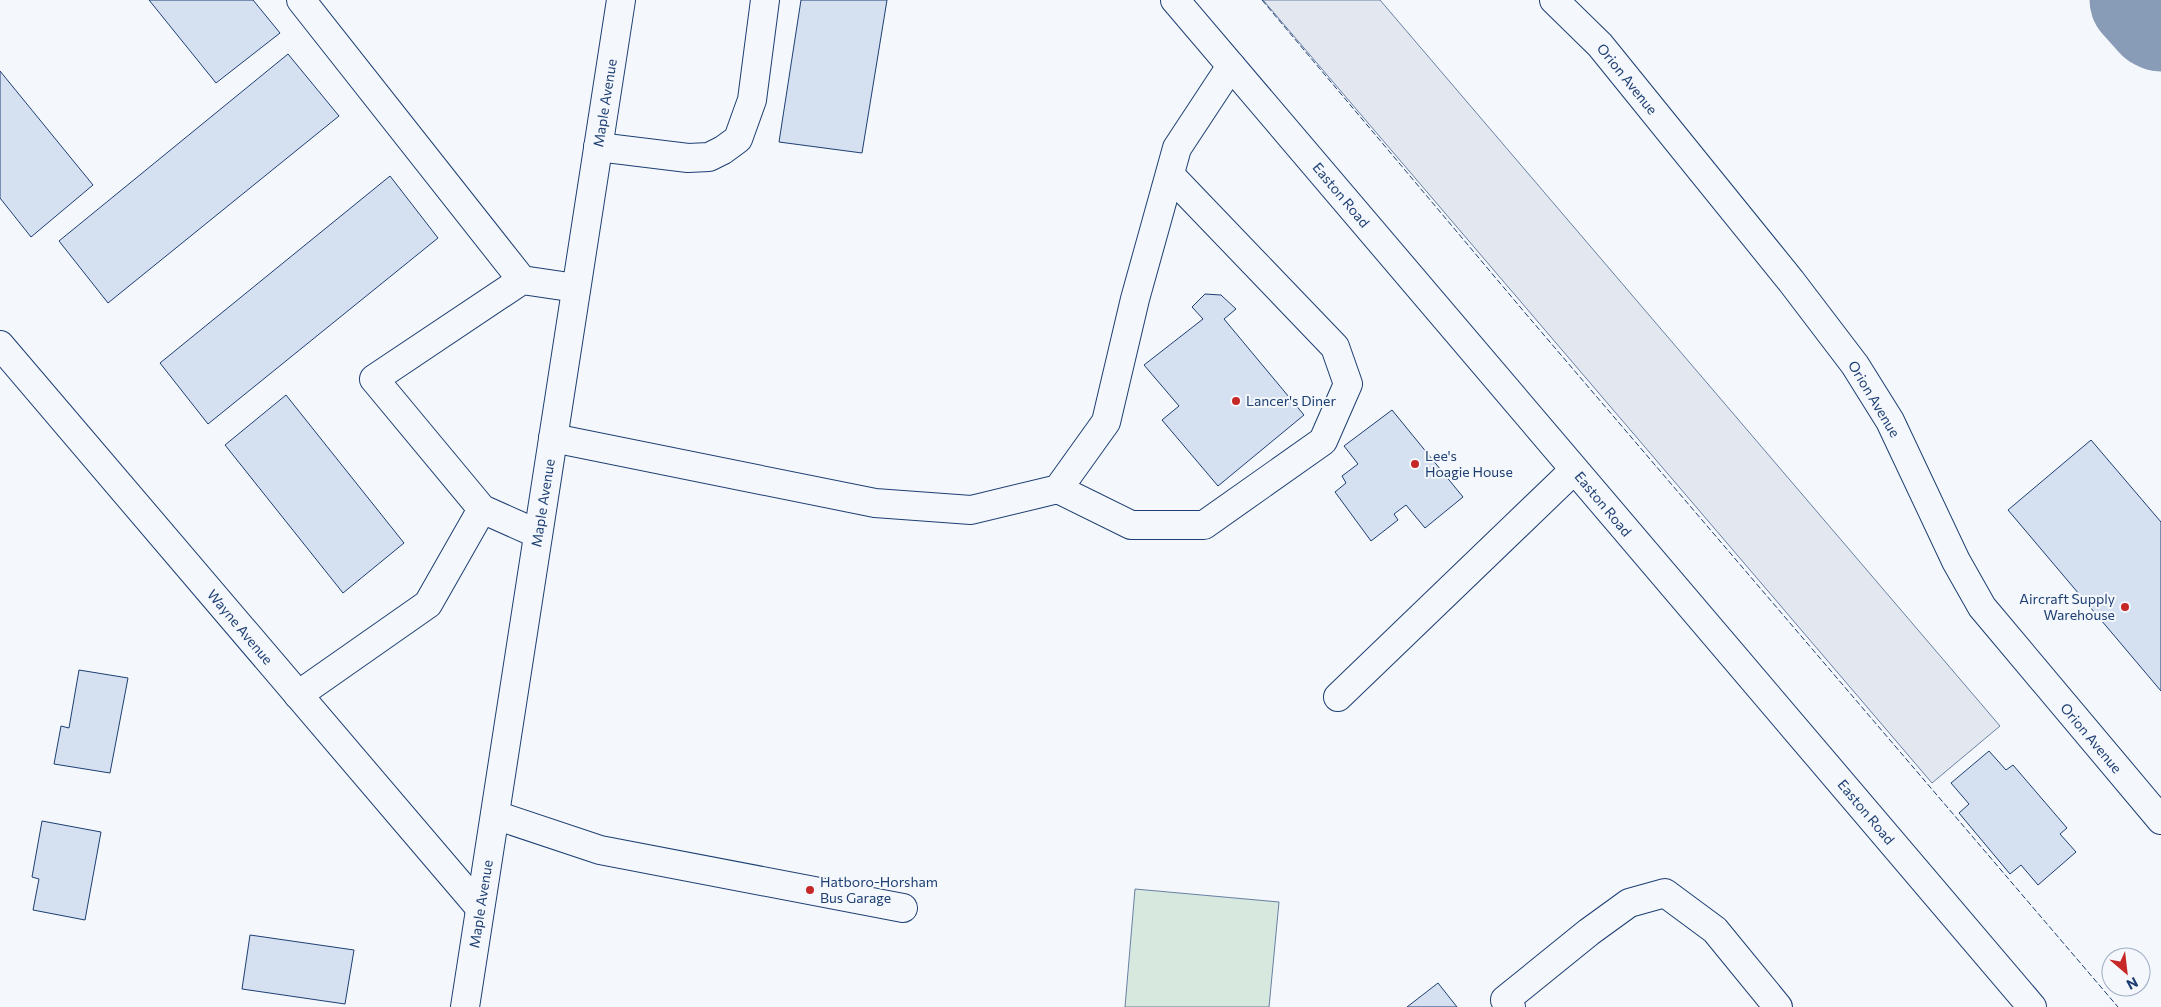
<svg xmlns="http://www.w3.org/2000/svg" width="2161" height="1007" viewBox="0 0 2161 1007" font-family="Commissioner,sans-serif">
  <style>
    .green { fill: #d7e8df; stroke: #687fa3 }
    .parking { fill: #e3e8f0; stroke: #687fa3 }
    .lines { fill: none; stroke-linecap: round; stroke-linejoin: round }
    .taxiway { stroke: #889bb7; stroke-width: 101 }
    .building { fill: #d5e0f0; stroke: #1d3f73 }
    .minor-casing { stroke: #1d3f73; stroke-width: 30 }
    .highway-casing { stroke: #1d3f73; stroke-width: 30 }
    .minor { stroke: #f4f7fb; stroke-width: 28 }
    .highway { stroke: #f4f7fb; stroke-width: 28 }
    .fence { stroke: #1d3f73; stroke-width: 1; stroke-dasharray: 6 2.5; stroke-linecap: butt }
    .poi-dot { fill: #c62828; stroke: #f4f7fb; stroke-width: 2 }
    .labels { text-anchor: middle; stroke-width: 4; stroke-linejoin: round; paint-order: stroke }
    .street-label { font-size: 14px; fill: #1d3f73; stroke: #f4f7fb }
    .poi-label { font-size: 14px; fill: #1d3f73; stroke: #f4f7fb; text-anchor: start }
  </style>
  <rect width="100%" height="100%" fill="#f4f7fb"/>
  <!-- green -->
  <path class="green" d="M1135,889l144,13 -10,105h-144z"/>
  <!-- parking -->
  <path class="parking" d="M1263,0h117l620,726 -68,57z"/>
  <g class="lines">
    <!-- taxiway -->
    <path class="taxiway" d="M2140,0l17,19 4,2"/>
  </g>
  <!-- building -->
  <g class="building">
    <path d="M149,0h104l27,33 -64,50z"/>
    <path d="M801,0h86l-25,153 -83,-11z"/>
    <path d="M288,54l51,62 -231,187 -49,-62z"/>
    <path d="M0,71l93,114 -62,52 -31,-39z"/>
    <path d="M390,176l48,62 -230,186 -48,-61z"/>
    <path d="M1205,294l16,1 15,14 -12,10 80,96 -86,71 -56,-66 17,-14 -35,-41 59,-46 -11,-12z"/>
    <path d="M286,395l118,148 -61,50 -118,-148z"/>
    <path d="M1392,410l71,87 -38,31 -19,-23 -12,9 4,6 -27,21 -36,-49 11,-9 -4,-7 16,-12 -14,-18z"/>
    <path d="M2091,440l70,82v169l-153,-181z"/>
    <path d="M79,670l49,8 -18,95 -56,-9 7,-38 8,2z"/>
    <path d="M1989,751l17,19 7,-5 54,63 -7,6 16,18 -38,33 -17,-20 -11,9 -51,-61 10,-9 -18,-21z"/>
    <path d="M42,821l59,11 -16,88 -52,-10 6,-31 -7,-2z"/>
    <path d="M250,935l104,15 -9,54 -103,-15z"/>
    <path d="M1438,983l19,24h-50z"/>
  </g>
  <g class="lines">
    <!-- minor casing -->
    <g class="minor-casing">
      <g id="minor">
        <path d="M301,0l221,280"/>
        <path d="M1554,0l46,45 191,236 64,84 35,56 66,140 26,46 179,213"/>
        <path d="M598,147l90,11 21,-1 14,-7 15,-11 14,-39 13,-100"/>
        <path d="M0,345l480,563"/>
        <path d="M553,438l322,65 96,7 87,-21 48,-67 29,-123 42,-151 54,-82"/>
        <path d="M1058,489l73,36h73l119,-84 25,-57 -13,-37 -165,-172"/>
        <path d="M538,534l-56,-25 -108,-130 148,-99 54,8"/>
        <path d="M298,695l130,-91 54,-95"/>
        <path d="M1338,697l236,-227"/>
        <path d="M495,815l105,35 303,58"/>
        <path d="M465,1007l156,-1007"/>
        <path d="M1511,1007l-6,-7 84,-68 40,-29 36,-10 50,37 63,77"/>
      </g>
    </g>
    <!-- highway casing -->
    <g class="highway-casing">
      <path id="highway" d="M1175,0l857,1007"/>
    </g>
    <!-- minor -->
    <use href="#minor" class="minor"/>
    <!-- highway -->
    <use href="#highway" class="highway"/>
    <!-- fence -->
    <path class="fence" d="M1262,0l264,314 592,693"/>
  </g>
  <!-- markers -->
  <g class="poi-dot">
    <circle cx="1236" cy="401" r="5"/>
    <circle cx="1415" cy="464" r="5"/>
    <circle cx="2125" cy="607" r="5"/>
    <circle cx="810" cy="890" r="5"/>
  </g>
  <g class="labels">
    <!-- street labels -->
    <g class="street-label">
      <text transform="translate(1627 79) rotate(51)" y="5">Orion Avenue</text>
      <text transform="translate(605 103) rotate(-81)" y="5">Maple Avenue</text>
      <text transform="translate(1341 195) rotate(50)" y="5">Easton Road</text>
      <text transform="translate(1874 399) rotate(59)" y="5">Orion Avenue</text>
      <text transform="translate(543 503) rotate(-81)" y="5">Maple Avenue</text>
      <text transform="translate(1603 504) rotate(50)" y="5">Easton Road</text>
      <text transform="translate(240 627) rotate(50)" y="5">Wayne Avenue</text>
      <text transform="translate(2091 738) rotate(50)" y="5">Orion Avenue</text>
      <text transform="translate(1866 812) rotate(50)" y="5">Easton Road</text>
      <text transform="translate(481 904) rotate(-81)" y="5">Maple Avenue</text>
    </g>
    <!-- poi labels -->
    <g class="poi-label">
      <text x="1246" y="406">Lancer's Diner</text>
      <text x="1425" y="461">Lee's<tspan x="1425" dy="16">Hoagie House</tspan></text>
      <text x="2115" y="604" text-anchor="end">Aircraft Supply<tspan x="2115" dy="16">Warehouse</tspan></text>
      <text x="820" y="887">Hatboro-Horsham<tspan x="820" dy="16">Bus Garage</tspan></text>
    </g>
  </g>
  <!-- north arrow -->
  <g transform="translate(2126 972) rotate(152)"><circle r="24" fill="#f4f7fb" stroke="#9eadc5"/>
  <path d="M0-4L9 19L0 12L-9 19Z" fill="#c62828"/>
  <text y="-8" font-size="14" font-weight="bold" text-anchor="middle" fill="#1d3f73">N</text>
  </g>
</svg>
